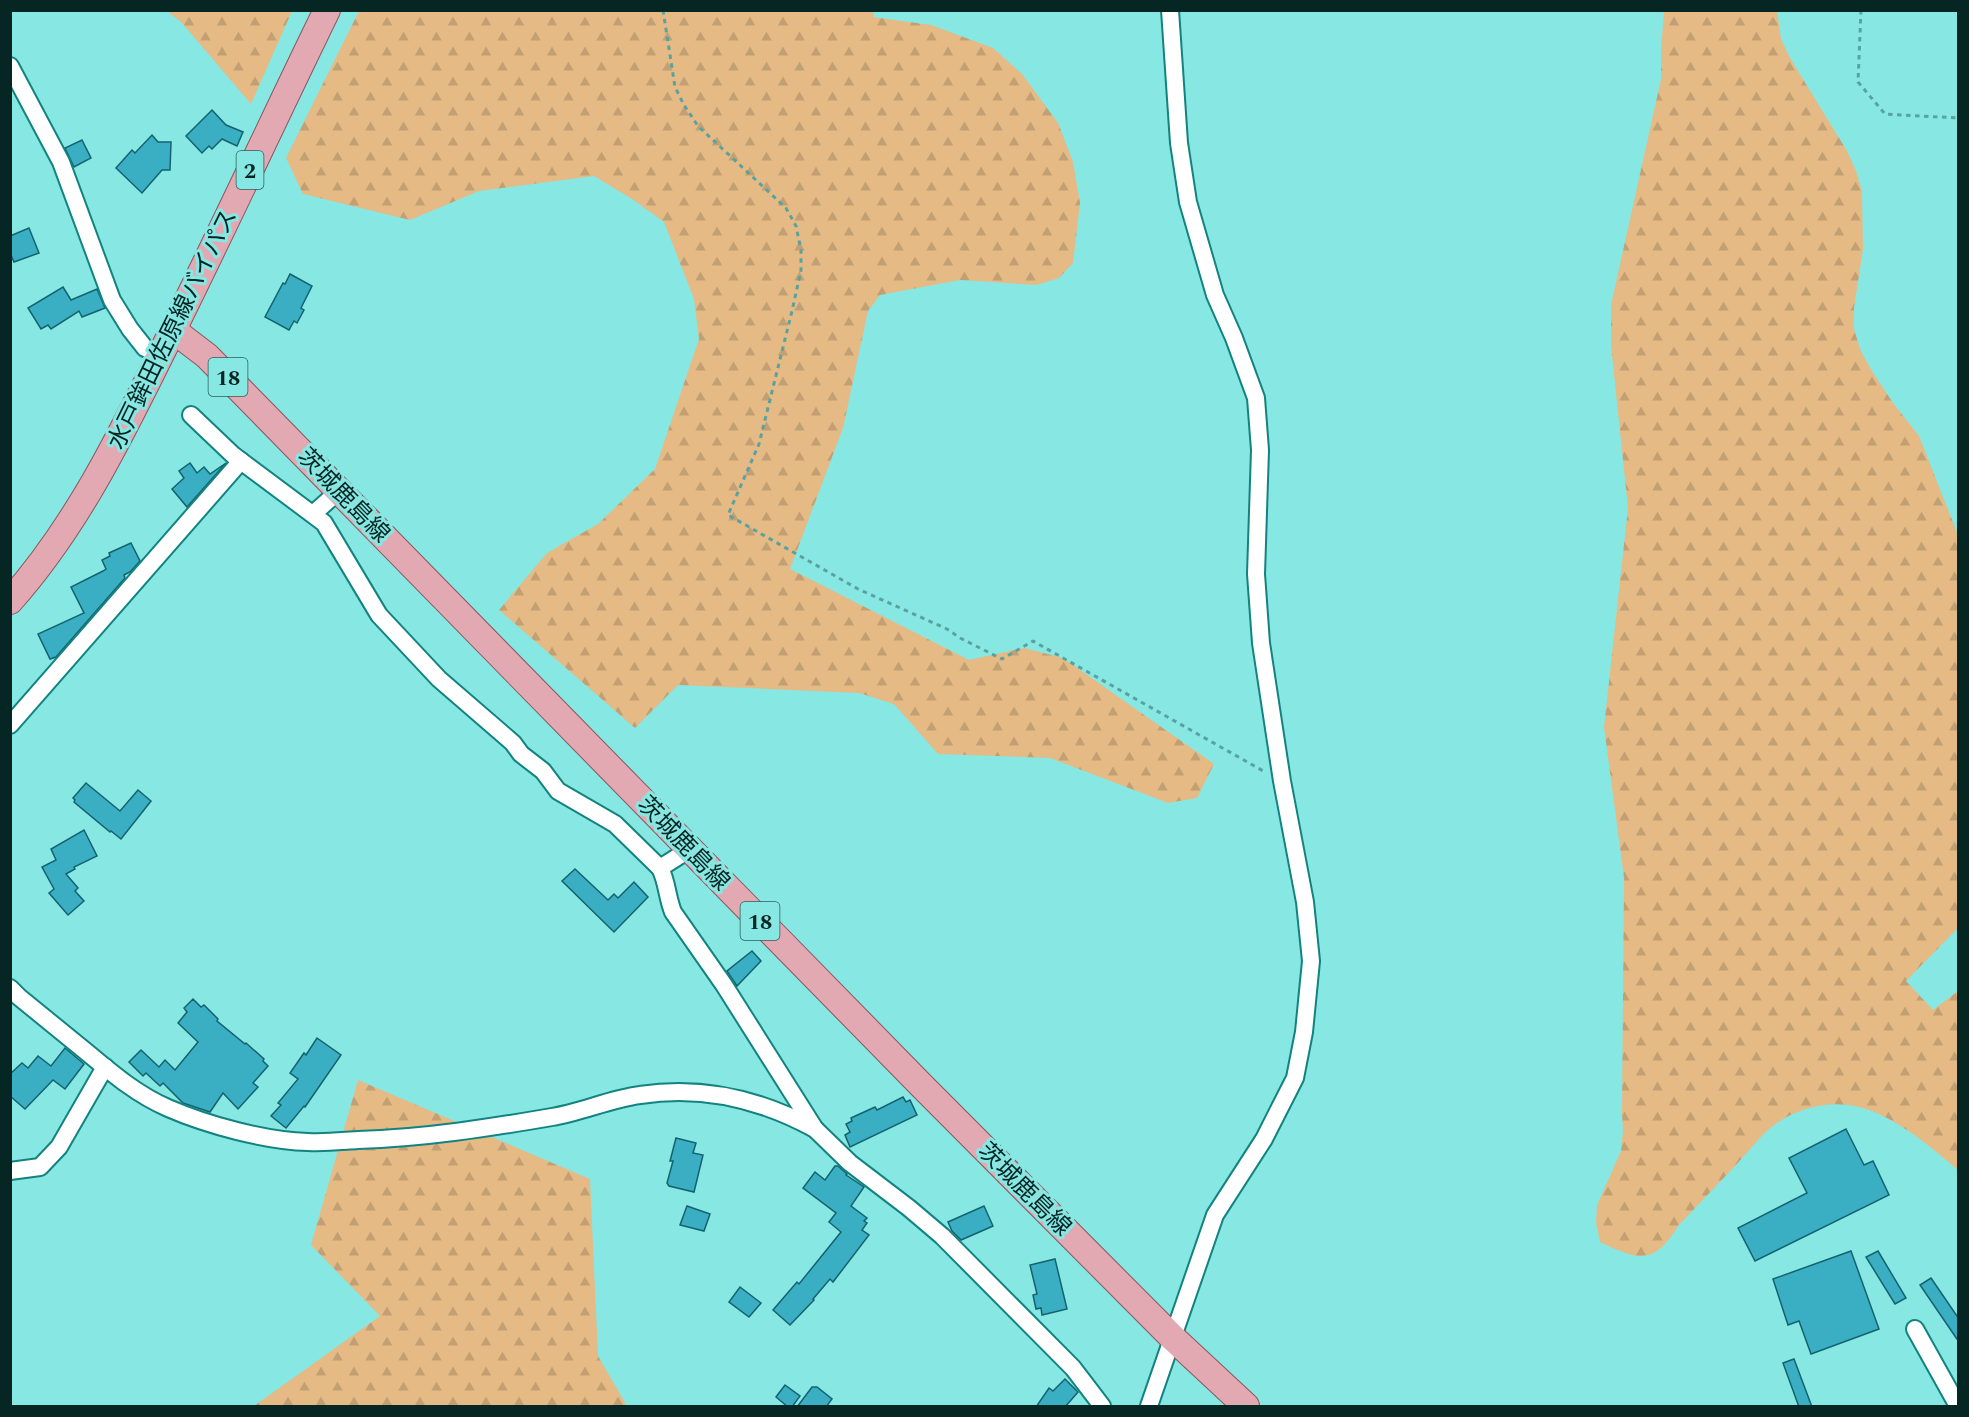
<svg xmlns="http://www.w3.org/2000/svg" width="1969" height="1417" viewBox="0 0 1969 1417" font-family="Spectral,'Noto Sans JP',serif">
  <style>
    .forest { fill: url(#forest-firs) }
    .building { fill: #3aaec2; stroke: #15626f; stroke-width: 1.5 }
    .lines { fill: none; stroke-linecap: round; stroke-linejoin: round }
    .minor-casing { stroke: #128380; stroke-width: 20 }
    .primary-casing { stroke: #89565e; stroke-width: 28 }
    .path { stroke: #59a39f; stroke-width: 3; stroke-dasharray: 4.5 4.5; stroke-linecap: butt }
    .minor { stroke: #fff; stroke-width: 16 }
    .primary { stroke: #e2a9b2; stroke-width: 26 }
    .labels { text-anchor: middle; stroke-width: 6; stroke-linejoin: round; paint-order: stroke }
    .shield { fill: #87e7e3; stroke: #2d605d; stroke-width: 1.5 }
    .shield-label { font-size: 22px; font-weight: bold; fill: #062624 }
    .street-label { font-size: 24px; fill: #062624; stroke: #87e7e3 }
  </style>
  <defs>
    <pattern id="forest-firs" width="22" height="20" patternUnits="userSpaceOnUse" patternTransform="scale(1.5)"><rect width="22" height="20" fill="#e5ba85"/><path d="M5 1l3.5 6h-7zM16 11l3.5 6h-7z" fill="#c3a073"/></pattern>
  </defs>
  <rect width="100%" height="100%" fill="#87e7e3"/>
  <!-- forest -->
  <g class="forest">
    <path d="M167,11h125l-41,93 -70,-82z"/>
    <path d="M359,11h515l-1,6 58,8 62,23 29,26 36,49 15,39 7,41 -7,60 -14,15 -22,7 -77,-5 -80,15 -12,16 -25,117 -53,141 179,91 55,-12 39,10 151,106 -17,34 -29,5 -118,-45 -112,-4 -44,-50 -35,-11 -181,-8 -43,43 -136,-118 48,-57 51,-29 57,-55 44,-130 -5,-40 -30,-77 -32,-23 -38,-23 -115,15 -69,29 -107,-26 -17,-36z"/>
    <path d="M1664,11h113l4,28 9,19 57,93 9,20 6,20 1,58 -9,59v21l6,20 10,19 23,35 26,33 39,99v393l-52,53 27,29 25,-19v179c-24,-20 -48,-41 -77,-55 -38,-19 -80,-12 -112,14 -12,11 -23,25 -34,37 -19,20 -38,40 -57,60 -24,40 -40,34 -78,16l-4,-19 1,-18 24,-54 2,-20 -1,-18 2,-235 -20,-151 24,-219 -17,-163v-40l50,-226v-29z"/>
    <path d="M358,1080l232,99 8,177 29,50h-373l126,-90 -69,-71z"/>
  </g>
  <!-- building -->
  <g class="building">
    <path d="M212,110l14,15 17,7 -6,14 -15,-7 -10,10 -3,-3 -7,7 -16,-17z"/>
    <path d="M152,135l6,7h13l-1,28h-8l-20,23 -26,-25 16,-18 3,3z"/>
    <path d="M82,140l9,18 -17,9 -9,-19z"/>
    <path d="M29,228l10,25 -25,9 -4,-9v-17z"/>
    <path d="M290,274l22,12 -11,22 3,2 -7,13 -3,-2 -5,9 -24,-13 18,-34 2,1z"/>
    <path d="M63,287l8,13 26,-11 8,19 -23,9 -3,-6 -28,18 -3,-4 -7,4 -13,-21z"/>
    <path d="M190,463l7,10 7,-6 6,7 16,-11 -39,44 -15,-18 12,-11 -5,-7z"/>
    <path d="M131,543l9,18 -10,11 -6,3 1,3 -69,79 -6,2 -12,-25 46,-21 -13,-26 32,-16 3,-2 -4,-9 8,-4 -1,-3z"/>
    <path d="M86,783l34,28 18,-21 13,11 -30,38 -10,-8 -1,1 -36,-30 1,-2 -2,-2z"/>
    <path d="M84,830l13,26 -23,11 1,2 -9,5 12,14 -3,3 9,10 -16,14 -19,-22 5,-4 -12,-22 14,-7 -5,-11z"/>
    <path d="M575,869l33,31 6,-6 4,4 16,-16 14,15 -34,35 -52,-51z"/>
    <path d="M752,951l9,10 -24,25 -10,-15z"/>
    <path d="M193,999l8,8 3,-2 14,14 -1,2 28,23 1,-1 18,16 -1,2 5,5 -15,17 5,4 -20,22 -15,-16 -13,19 -27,-9 -20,-20 -3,3 -14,-13 -3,3 -14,-14 12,-12 18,17 6,-7 10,10 23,-28 -20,-19 9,-11 -3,-4z"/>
    <path d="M317,1038l24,17 -36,52 -1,-1 -18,22 -15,-12 10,-11 -3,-2 20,-24 -8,-6 14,-20 2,2z"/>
    <path d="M65,1048l19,16 -19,25 -12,-9 -28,29 -15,-13v-22l12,-11 6,5 10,-12 13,10z"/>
    <path d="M903,1097l3,5 4,-2 7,15 -67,32 -5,-12 5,-3 -4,-8 6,-3 -1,-3 24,-11 2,3z"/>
    <path d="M1846,1129l18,36 9,-4 16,34 -134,66 -17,-33 69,-35 -18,-35z"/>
    <path d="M676,1138l20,5 -3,10 10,2 -9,37 -25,-6 -2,-3 6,-22h-3z"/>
    <path d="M835,1166h3l9,8 -1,1 18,12 -13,19 16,12 -3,3 3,2 -5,7 7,5 -36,47 -3,-3 -17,20 1,1 -24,25 -17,-15 24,-28 2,2 42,-52 -12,-10 7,-9 -33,-25 12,-16 10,8z"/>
    <path d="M687,1206l23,8 -6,17 -24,-6z"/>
    <path d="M984,1206l9,20 -32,14 -9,-9 -4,-9z"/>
    <path d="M1851,1251l28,78 -68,25 -12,-33 -11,4 -15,-46z"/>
    <path d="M1878,1251l28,47 -11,6 -29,-47z"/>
    <path d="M1055,1259l12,50 -25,6 -1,-7 -5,1 -3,-14 4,-1 -7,-29z"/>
    <path d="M1931,1278l28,41v23l-39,-57z"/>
    <path d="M740,1287l21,16 -12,14 -20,-15z"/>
    <path d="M1794,1359l18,48h-13l-16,-44z"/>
    <path d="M1065,1379l13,13 -13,15h-29l13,-19 4,3z"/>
    <path d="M785,1385l15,11 -8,11h-4l-12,-10z"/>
    <path d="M812,1387h5l15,12 -6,8h-29z"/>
  </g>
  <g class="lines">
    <!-- minor casing -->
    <g class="minor-casing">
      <g id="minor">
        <path d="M10,66l51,96 51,138 18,29 15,19 16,7"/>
        <path d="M191,415l42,40 91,68 55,92 60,64 74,64 8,11 22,17 15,20 57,33 45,44"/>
        <path d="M313,514l27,-24"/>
        <path d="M10,725l231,-264"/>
        <path d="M690,849l-30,19c7,13 7,29 13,44l51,73 91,144 35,34 59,45 33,28 131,132 29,38"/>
        <path d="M10,988l9,9c23,19 47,38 70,57 25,21 49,41 79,54 39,17 98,33 140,34 17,1 34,-1 50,-2 66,-2 130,-12 194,-23 30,-5 58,-18 88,-22 63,-10 120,4 175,34"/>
        <path d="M10,1171l30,-4 19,-20 46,-80"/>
        <path d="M1915,1329l43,77"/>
        <path d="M1149,1406l66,-191 49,-76 31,-61 9,-46 7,-71 -6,-59 -23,-121 -21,-138 -5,-69 4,-124 -4,-52 -22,-60 -19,-43 -27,-93 -9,-59 -9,-133"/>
      </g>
    </g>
    <!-- primary casing -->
    <g class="primary-casing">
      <g id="primary">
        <path d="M173,330l34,26 715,730 252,253 72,67"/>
        <path d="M10,601c65,-73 108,-160 151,-247 57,-114 110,-229 166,-344"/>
      </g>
    </g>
    <!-- path -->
    <g class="path">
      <path d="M663,10l12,77 9,18 14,21 88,82 10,18 5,24v20l-9,41 -33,133 -31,71 130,74 89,40 13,9 42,21 31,-18 232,131"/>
      <path d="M1861,10l-3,72 27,32 73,4"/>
    </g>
    <!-- minor -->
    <use href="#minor" class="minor"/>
    <!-- primary -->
    <use href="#primary" class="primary"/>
  </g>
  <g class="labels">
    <!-- shield labels -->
    <g class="shield">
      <rect x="236.5" y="151" width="27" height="38" rx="4.5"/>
      <rect x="208.5" y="358" width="39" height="38" rx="4.5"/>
      <rect x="740.5" y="902" width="39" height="38" rx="4.5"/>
    </g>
    <g class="shield-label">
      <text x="250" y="178">2</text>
      <text x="228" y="385">18</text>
      <text x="760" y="929">18</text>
    </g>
    <!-- street labels -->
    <g class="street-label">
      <text transform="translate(172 329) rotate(-64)" y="8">水戸鉾田佐原線バイパス</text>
      <text transform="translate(344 495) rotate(46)" y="8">茨城鹿島線</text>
      <text transform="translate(684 843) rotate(46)" y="8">茨城鹿島線</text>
      <text transform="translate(1025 1189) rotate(45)" y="8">茨城鹿島線</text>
    </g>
  </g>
  <!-- border -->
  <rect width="1969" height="1417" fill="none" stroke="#062624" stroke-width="24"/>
</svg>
